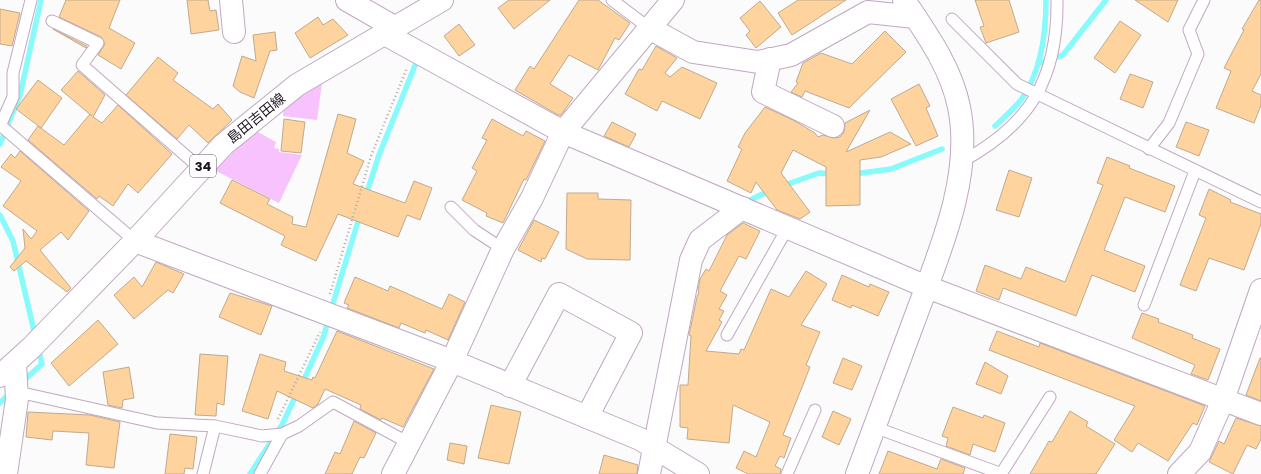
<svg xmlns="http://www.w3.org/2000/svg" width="1261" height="474" viewBox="0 0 1261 474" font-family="Poppins,'Noto Sans JP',sans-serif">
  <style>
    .green { fill: #f7c2fe }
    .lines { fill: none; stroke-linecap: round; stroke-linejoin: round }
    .stream { stroke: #87fafb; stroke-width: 5.5 }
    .building { fill: #fed39d; stroke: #c0aa8f }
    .lane-casing { stroke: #c0a8c2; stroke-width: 13 }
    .street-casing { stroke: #c0a8c2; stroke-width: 24 }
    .secondary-casing { stroke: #c0a8c2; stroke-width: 24 }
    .primary-casing { stroke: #c0a8c2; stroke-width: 24 }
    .path { stroke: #aca9ad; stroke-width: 2.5; stroke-dasharray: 1 3; stroke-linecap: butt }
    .lane { stroke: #fff; stroke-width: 11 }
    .street { stroke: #fff; stroke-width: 22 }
    .secondary { stroke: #fff; stroke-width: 22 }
    .primary { stroke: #fff; stroke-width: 22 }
    .labels { text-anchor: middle; stroke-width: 4; stroke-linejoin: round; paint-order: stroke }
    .shield { fill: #fff; stroke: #615a62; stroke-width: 1 }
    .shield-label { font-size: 13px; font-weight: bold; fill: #1d141e }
    .street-label { font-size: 14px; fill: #1d141e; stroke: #fff }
  </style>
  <rect width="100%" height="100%" fill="#fbfbfb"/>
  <!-- green -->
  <g class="green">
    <path d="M322,83l-5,37 -34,-4 1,-8z"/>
    <path d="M256,131l20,11 -2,6 5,1v3l23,3 -23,48 -65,-33z"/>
  </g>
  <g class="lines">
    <!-- stream -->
    <g class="stream">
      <path d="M1038,64l25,-9 43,-55"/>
      <path d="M995,126c8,-8 19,-17 26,-26 20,-28 25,-67 25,-100"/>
      <path d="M0,144l20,-49 21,-95"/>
      <path d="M854,174l37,-5 51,-20"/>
      <path d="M782,186l37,-13 13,1"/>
      <path d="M366,195l13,-40 37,-92"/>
      <path d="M744,203l27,-13"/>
      <path d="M0,215l13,26 22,94"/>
      <path d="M331,310l29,-95"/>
      <path d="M22,382l20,-18 -4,-16"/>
      <path d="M302,384l21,-46 6,-20"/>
      <path d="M0,403l10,-10"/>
      <path d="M250,474l32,-49 15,-32"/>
    </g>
  </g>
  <!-- building -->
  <g class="building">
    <path d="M66,0h54l-11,28 26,15 -14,26 -23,-14 7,-11 -4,-7 -42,-20z"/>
    <path d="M187,0h21l2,11 6,-1 3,20 -28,4z"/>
    <path d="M509,0h41l-36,29 -16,-21z"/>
    <path d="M579,0h19l32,23 -11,17 -4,-2 -17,32 -29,-15 -19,29 23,14 -12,17h-3l-43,-25 15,-24 4,3z"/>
    <path d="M798,0h48l-54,35 -14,-22z"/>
    <path d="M975,0h34l10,32 -33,11 -6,-16 4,-1z"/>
    <path d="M1135,0h43l-10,22z"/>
    <path d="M1259,0h2v74l-9,17 9,4v10l-7,18 -38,-15 15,-37 -7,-3 20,-38 -2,-1z"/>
    <path d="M760,1l21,26 -25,21 -10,-13 4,-4 -10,-13z"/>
    <path d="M0,9l20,4 -8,33 -12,-2z"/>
    <path d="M318,17l5,8 10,-6 15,16 -38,23 -15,-25z"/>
    <path d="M1120,21l21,14 -26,38 -21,-15z"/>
    <path d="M459,24l16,21 -16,11 -15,-20z"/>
    <path d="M53,29l34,17 -1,2z"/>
    <path d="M885,31l21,21 -57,56 -44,-17 -3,6 -11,-5 7,-9 -2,-1 7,-19 18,-10 31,11z"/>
    <path d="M275,32l2,18 -7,1 -16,47 -14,-6 -7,-6 9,-30 14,5 -3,-26z"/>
    <path d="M656,46l21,12 -12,15 5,4 12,-10 35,16 -17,36 -38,-18 -5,10 -32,-17 14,-25 3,1z"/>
    <path d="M158,57l20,16 -5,7 40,29 5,-5 14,16 -24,23 -19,-18 -12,14 -51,-44z"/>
    <path d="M78,71l27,24 -12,22 9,6 16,-18 54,49 -34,39 -10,-9 -15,22 -14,-10 -2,3 -69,-59 10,-14 26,19 26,-31 2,2 -31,-26z"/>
    <path d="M1130,74l23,8 -10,26 -23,-9z"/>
    <path d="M38,80l24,18 -21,30 -25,-19z"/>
    <path d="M919,84l11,22 -4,2 12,28 -22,10 -25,-47z"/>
    <path d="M765,107l28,13 22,13 3,4 5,-2 11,3 6,-1 4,-5 1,-9 25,-13 -24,42 44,-20 21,12 -30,13 -21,3v45l-34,1v-39l-33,-17 -12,23 29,39 -10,7 -23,-9 -21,-28 -5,11 -24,-12 15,-32 -4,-2 7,-14z"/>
    <path d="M338,114l18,5 -9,34 17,8 -11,23 52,19 9,-22 18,7 -12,32 -13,-5 -9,22 -60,-23 -22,47 -35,-16 4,-9 -65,-33 12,-23 38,19 -3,5 26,13 -1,7 14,3z"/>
    <path d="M284,119l21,3 -4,31 -20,-2z"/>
    <path d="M492,119l31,17 3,-5 19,10 -19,39 -2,-1 -21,44 -17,-7 1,-3 -25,-13 15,-29 -5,-3 15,-28 -5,-2z"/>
    <path d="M612,122l24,12 -7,13 -25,-11z"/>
    <path d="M1186,122l23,8 -10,26 -23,-9z"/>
    <path d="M20,151l69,60 -21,29 -7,-8 -21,18 31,38 -4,4 -41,-31 -12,10 -4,-4 15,-19 -2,-19 8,10 6,-8 -34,-25 18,-25 -20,-14 10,-13 4,4z"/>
    <path d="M1107,157l23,9 -1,2 46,18 -10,26 -40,-15 -21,53 41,16 -10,26 -43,-17 -16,41 -73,-28 -4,12 -23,-9 9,-26 36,14 5,-12 39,15 38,-97 -6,-2z"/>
    <path d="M1009,170l23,8 -13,39 -23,-7z"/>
    <path d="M1209,189l22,11 -1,2 31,12v10l-17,46 -35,-12 -13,33 -16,-6 26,-67 -7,-3z"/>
    <path d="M567,193h31v6l33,1 -1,60 -43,-1 -21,-10z"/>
    <path d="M534,220l25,12 -14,27 -3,-1 -1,4 -23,-12z"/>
    <path d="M743,223l17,8 -14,28 -7,-3 -19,35 7,4 -8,14 5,2 -5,9 3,2 -16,29 33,3 2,-5 3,1 27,-61 18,8 17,-26 21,13 -26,41 19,7 -14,33 4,2 -27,68 8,3 -7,20 -4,-2 -5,10 6,3 -1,5h-32l-12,-6 8,-17 12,6 14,-35 -37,-17 -4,38 -42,-4 1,-11 -8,-1v-42h8l3,-49 -2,-1 8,-38 2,-5 -1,-1 2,-12 6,-10 3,2 18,-36z"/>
    <path d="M156,262l28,12 -11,19 -5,-3 -34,29 -20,-24 20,-18 8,10z"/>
    <path d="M842,275l27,12 1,-3 19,8 -11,24 -26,-11 -1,3 -19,-8z"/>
    <path d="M355,277l33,14 2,-5 52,23 7,-15 16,8 -17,38 -22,-10 -1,3 -24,-10 -2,5 -52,-20 2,-3 -5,-2z"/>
    <path d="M230,293l42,13 -11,29 -42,-18z"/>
    <path d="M1142,313l17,6 -1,3 35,13 -1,3 28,11 -12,31 -17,-6 4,-9 -63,-27z"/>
    <path d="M98,320l20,24 -49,42 -18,-23z"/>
    <path d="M337,331l97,38 -31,58 -21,-9 -1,2 -21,-11 1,-4 -36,-16 -7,15 -5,4 -36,-17 -9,28 -26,-8 18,-57 26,8 -2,9 28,9 1,-3 2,1z"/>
    <path d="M997,331l42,16 1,-4 165,63 -8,19 -4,-2 -25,38 -30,-18 -6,9 -18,-12 21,-34 -146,-56z"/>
    <path d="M200,354l28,2 -4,49 -7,-2 -1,13 -21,-1z"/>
    <path d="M843,358l19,8 -10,24 -19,-7z"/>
    <path d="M1260,358h1v43l-15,-6z"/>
    <path d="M985,362l23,14 -7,18 -25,-10z"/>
    <path d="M129,367l5,31 -11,2 -1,8 -14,-3 -5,-33z"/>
    <path d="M491,405l30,7 -12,52 -31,-6z"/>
    <path d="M953,407l30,11 1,-3 21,8 -10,29 -22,-8 -3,11 -24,-9 2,-8 -6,-2z"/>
    <path d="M833,411l18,8 -12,26 -17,-8z"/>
    <path d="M1070,411l18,11 -2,4 29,18 -19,30h-66l19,-33 3,1z"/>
    <path d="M28,412l62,3 30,7 -6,46 -28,-3 3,-32 -36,-2 -1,9 -26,-3z"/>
    <path d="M1236,418l25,8v13l-5,10 -9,-4 -14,29 -24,-12 10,-21 5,3z"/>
    <path d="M354,421l22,12 -12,25 -4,-1 -8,17h-27l10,-22 5,2z"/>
    <path d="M170,434l27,3 -4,32 -8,-1 -1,6h-19z"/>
    <path d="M450,443l17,3 -3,18 -17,-4z"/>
    <path d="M888,451l49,18 4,-10 24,9 -2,6h-84z"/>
    <path d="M604,455l34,10 -1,9h-38z"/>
  </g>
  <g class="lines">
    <!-- lane casing -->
    <g class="lane-casing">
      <g id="lane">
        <path d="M612,0l37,28"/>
        <path d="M952,19l65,65 244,118"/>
        <path d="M52,21l46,22 -16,22 119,104"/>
        <path d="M0,125l135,116"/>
        <path d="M0,126l13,-29v-24l18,-73"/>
        <path d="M1149,149l20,-26 29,-69 -9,-24 15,-30"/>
        <path d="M961,162c69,-37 97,-83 96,-162"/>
        <path d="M451,207l23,23 29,19"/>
        <path d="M1144,305l51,-134"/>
        <path d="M727,335l61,-108"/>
        <path d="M17,399l10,-5 130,29 58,3 47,10 20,-2 17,-8 34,-24 76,41"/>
        <path d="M874,427l128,47"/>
        <path d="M203,474l12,-48"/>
        <path d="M260,474l22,-40"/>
        <path d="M787,474l28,-64"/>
        <path d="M1001,474l49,-77"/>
      </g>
    </g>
    <!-- street casing -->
    <g class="street-casing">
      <g id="street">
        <path d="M231,0l3,32"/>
        <path d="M347,0l47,27"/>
        <path d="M649,28l44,24 65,10 33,-7 77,-43 47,5"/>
        <path d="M383,33l180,99 364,155 334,127"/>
        <path d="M770,59l-7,33 70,34"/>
        <path d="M135,241l317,120 188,78 58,35"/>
        <path d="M510,386l49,-92 72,39 -44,84"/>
        <path d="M6,474l11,-75 -2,-36"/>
        <path d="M393,474l59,-113 51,-112 29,-51 31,-66 110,-132"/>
        <path d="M649,474l42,-214 9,-20 42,-32"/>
        <path d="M1179,474l21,-22 23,-52 38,-110"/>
      </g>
    </g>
    <!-- secondary casing -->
    <g class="secondary-casing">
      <path id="secondary" d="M857,474c18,-49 36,-98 55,-148 24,-66 62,-147 47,-219 -8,-40 -33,-74 -55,-107"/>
    </g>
    <!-- primary casing -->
    <g class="primary-casing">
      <path id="primary" d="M0,376l31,-28 104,-107 88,-96 74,-60 145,-85"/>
    </g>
    <!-- path -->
    <g class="path">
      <path d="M330,294l41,-138 36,-88"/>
      <path d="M278,419l42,-87"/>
    </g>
    <!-- lane -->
    <use href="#lane" class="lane"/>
    <!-- street -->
    <use href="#street" class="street"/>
    <!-- secondary -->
    <use href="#secondary" class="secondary"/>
    <!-- primary -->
    <use href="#primary" class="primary"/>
  </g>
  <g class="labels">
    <!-- shield labels -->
    <rect class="shield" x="190" y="155" width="26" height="22" rx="3"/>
    <g class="shield-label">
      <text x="203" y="171">34</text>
    </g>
    <!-- street labels -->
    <g class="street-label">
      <text transform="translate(256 118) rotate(-39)" y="5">島田吉田線</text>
    </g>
  </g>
</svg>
